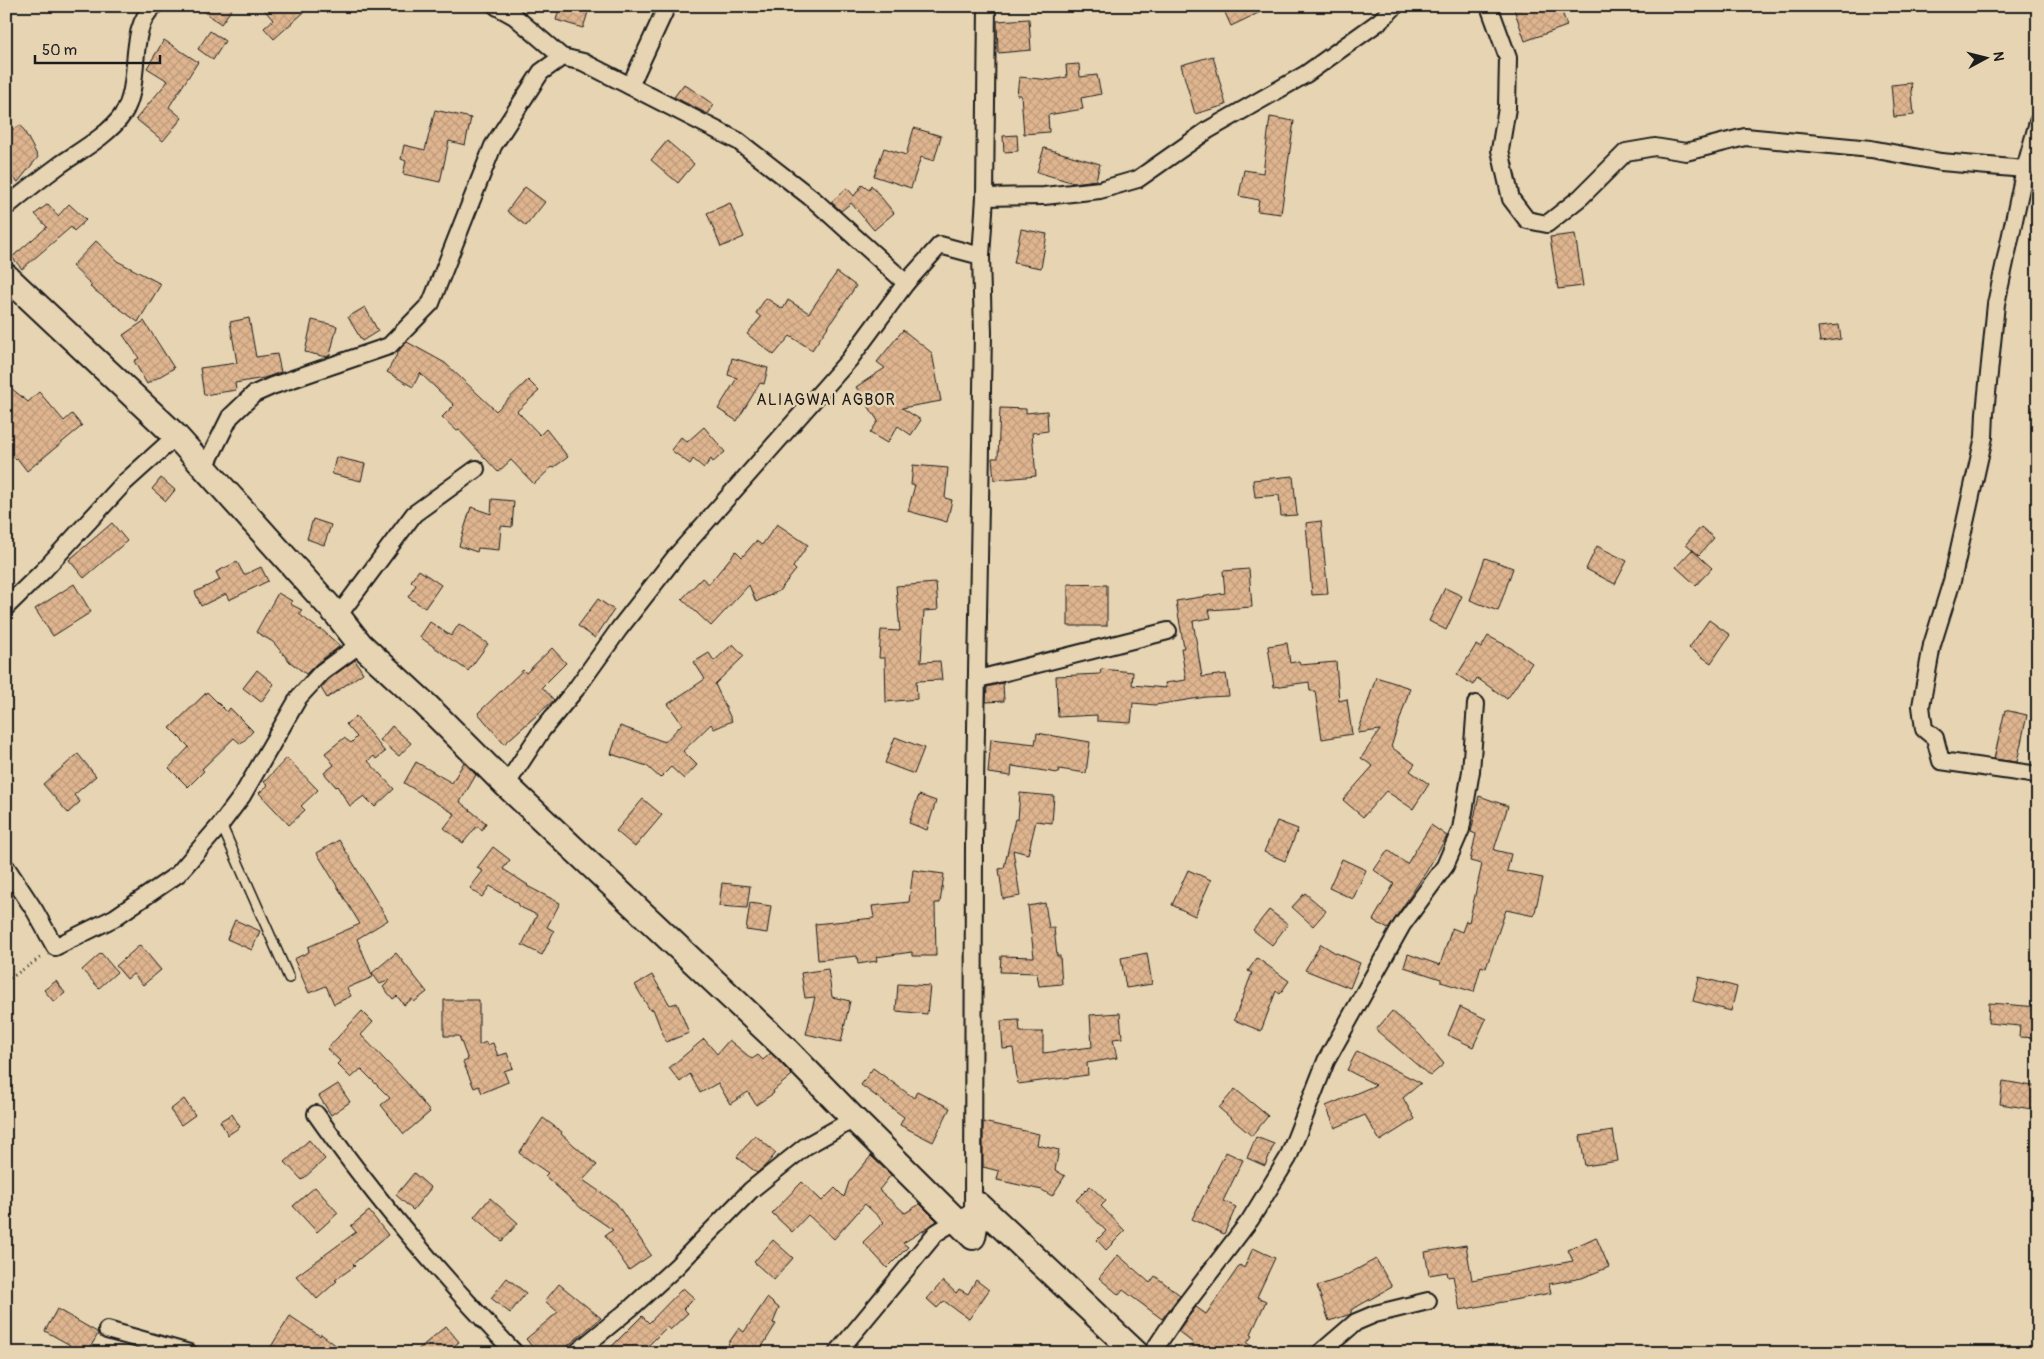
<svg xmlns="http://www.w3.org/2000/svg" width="2044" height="1359" viewBox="0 0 2044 1359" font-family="Pangolin,sans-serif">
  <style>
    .building { fill: url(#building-cross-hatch); stroke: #1c1c1c }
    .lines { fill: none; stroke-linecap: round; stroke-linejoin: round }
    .lane-casing { stroke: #1c1c1c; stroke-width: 12 }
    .street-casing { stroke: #1c1c1c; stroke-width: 20 }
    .secondary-casing { stroke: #1c1c1c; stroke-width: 28 }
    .path { stroke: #1c1c1c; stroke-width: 3; stroke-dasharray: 1 4; stroke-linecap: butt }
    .lane { stroke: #e6d4b2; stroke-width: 9 }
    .street { stroke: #e6d4b2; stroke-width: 16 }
    .secondary { stroke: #e6d4b2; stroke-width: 24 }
    .labels { text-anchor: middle; stroke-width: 5; stroke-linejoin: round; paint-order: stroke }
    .quarter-label { font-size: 16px; letter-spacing: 1px; fill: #1c1c1c; stroke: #e6d4b2 }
  </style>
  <defs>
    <pattern id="building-cross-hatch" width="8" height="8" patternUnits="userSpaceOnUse" patternTransform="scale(1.25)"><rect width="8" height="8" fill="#dfb58f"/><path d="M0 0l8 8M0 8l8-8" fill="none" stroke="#bf9b7b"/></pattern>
  </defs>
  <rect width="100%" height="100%" fill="#e6d4b2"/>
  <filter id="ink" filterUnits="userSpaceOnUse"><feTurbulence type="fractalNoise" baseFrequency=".02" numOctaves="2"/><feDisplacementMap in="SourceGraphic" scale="10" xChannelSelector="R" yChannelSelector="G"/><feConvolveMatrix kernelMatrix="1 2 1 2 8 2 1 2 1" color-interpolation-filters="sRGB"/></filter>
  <g filter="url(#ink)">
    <!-- building -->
    <g class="building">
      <path d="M197,6h37l-13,18z"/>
      <path d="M261,6h50l-37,33 -10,-11 9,-8z"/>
      <path d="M560,6h30l-7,22 -27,-8z"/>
      <path d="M1222,6h51l-42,20z"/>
      <path d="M1513,6h47l7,20 -42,15z"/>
      <path d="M1029,19l2,31 -33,3 -1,-32z"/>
      <path d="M210,31l15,10 -12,19 -15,-11z"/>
      <path d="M164,40l34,22 -29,45 13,11 -19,23 -27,-22 32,-38 -21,-13z"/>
      <path d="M1213,56l13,49 -31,9 -14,-49z"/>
      <path d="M1079,64l1,13 17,-2 4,19 -20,4 2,11 -35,6 1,17 -25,2 -3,-39h-4l2,-18 32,3 16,-3 -1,-12z"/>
      <path d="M1911,83l3,32 -20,2 -3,-32z"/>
      <path d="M684,84l30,21 -6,9 -34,-17z"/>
      <path d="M435,110l36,8 -6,27 -16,-4 -9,41 -37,-8 3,-13 -5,-2 3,-14 21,5z"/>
      <path d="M1270,117l24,4 -13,93 -24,-3 2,-11 -20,-4 5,-26 19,3z"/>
      <path d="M21,125l17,32 -20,25 -12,-10v-39z"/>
      <path d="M914,128l27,8 -7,25 -13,-4 -10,31 -37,-12 10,-28 22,7z"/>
      <path d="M1017,135l1,16 -14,1 -1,-16z"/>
      <path d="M667,141l27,23 -16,19 -27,-23z"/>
      <path d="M1044,148l56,16 -4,16 -22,3 -37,-11z"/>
      <path d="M862,185l7,5 2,-5 23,28 -20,17 -23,-27 -10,8 -10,-9 16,-14 7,8z"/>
      <path d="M525,187l20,15 -19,24 -19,-15z"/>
      <path d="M730,203l14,34 -23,10 -14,-34z"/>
      <path d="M48,204l10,12 11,-12 17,16 -12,11 -3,-4 -49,42 -10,-12 35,-30 -12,-13z"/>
      <path d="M1021,229l26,5 -6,34 -27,-5z"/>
      <path d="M1575,234l8,52 -25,3 -8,-52z"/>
      <path d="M96,241l21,20 44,23 -23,38 -48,-35 2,-2 -20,-19z"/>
      <path d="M837,272l19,14 -44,64 -22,-14 -16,19 -27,-21 14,-17 -5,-4 10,-15 17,11 5,-9 21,13z"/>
      <path d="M365,307l13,24 -16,10 -14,-24z"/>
      <path d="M249,318l7,39 21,-3 4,18 -17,6 -29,5 1,7 -32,5 -4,-27 37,-5 -7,-41z"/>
      <path d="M312,320l25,6 -7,29 -4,2 -21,-5z"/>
      <path d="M144,321l30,47 -27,16 -13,-23 5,-3 -16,-23z"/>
      <path d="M1839,325l2,14 -21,3 -2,-15z"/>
      <path d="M903,330l29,23 9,48 -39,7 19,12 -10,15 -13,-9 -11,17 -17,-10 8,-12 -22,-34 29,-19 -8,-6z"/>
      <path d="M407,342l38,21 51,48 32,-31 11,11 -22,20 23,24 6,-6 22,28 -15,11 -1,-1 -18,17 -23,-24 -13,12 -39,-42 -2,1 -15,-14 12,-12 -34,-32 -7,14 -26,-15 13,-23z"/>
      <path d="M732,358l36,10 -4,16 -4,-1 -23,38 -19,-12 19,-31 -9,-3z"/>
      <path d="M6,384l22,18 11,-10 25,29 8,-7 10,12 -55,45 -10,-13 -1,2 -10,-12z"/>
      <path d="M1000,408l26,1v4l21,-2 1,20 -16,2 4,43 -42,4 -2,-22h6z"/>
      <path d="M704,427l21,25 -12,10 -2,-3 -7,9 -11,-9 -3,5 -19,-14 10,-13 6,5z"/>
      <path d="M336,457l29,7 -4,17 -29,-7z"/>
      <path d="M913,465l35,3 -3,30 7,2 -5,22 -39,-11 7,-26h-4z"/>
      <path d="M1293,476l4,39 -16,1 -2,-21 -24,2 -2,-17z"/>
      <path d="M161,478l14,12 -9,11 -14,-12z"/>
      <path d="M492,499l22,2 -2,26 -11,-1 -2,24 -21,-2 -1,4 -18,-6 12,-39 20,7z"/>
      <path d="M313,519l18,6 -7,20 -17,-6z"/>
      <path d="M1321,521l7,73 -16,1 -6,-72z"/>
      <path d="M112,523l15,18 -43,37 -15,-18z"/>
      <path d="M777,524l31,21 -15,22 3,3 -17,21 -23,11 -7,-17 -38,41 -29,-27 20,-21 7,6 27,-33 6,6 14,-16 6,4z"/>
      <path d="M1701,527l13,11 -15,17 -13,-11z"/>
      <path d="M1597,546l30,15 -12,23 -29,-15z"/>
      <path d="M1692,550l20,18 -16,17 -20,-18z"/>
      <path d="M1485,558l28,10 -15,43 -28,-11z"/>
      <path d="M237,562l7,13 17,-8 7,14 -39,19 -3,-6 -25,12 -6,-14 25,-12 -4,-8z"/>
      <path d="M1249,569l3,38 -43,3 2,8 -18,3 9,56 24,-3 3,22 -23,1 -51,8 -22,-2 -2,20 -34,-2v-6l-39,2 -2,-41 44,-2 1,-5 32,3 -1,13 34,3 -1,-5 21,-3 -5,-32h3l-8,-47 49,-8 -2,-22z"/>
      <path d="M419,570l22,15 -16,23 -17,-11 8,-12 -5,-4z"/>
      <path d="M936,583l2,27 -14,1 -3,51 19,-1 2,19 -26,1 1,18 -31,3 -1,-44h-6l2,-28 19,1 -4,-45z"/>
      <path d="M74,584l17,28 -38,24 -18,-27z"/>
      <path d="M1068,584l39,1v41h-39z"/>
      <path d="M1445,588l17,8 -16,34 -17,-9z"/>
      <path d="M278,593l14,8 -2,3 12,6 -3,4 21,16 1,-1 19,17 -24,18 -10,10 -16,-12 -17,-20 -17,-10z"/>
      <path d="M598,599l16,11 -19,28 -17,-12z"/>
      <path d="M1709,620l21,15 -19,28 -22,-15z"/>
      <path d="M430,622l21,14 8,-12 29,20 -20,27 -48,-34z"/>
      <path d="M1488,636l23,12 21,15 -25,36 -30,-21 -4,7 -16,-10 19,-30 5,3z"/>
      <path d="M1287,643l3,20 9,-2 1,4 36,-3 3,39 8,-2 5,35 -30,5 -7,-48h-5l-1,-9 -35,5 -6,-41z"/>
      <path d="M733,644l11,12 -29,28 17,37 -18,8 -3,-5 -28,27 14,14 -13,14 -13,-12 -11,11 -13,-12 -36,-12 9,-28 45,16 17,-18 -14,-20 37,-25 -11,-17 15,-9 5,8z"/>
      <path d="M552,648l14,15 -24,24 12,13 -50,44 -26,-31 45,-43 3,3z"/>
      <path d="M355,660l8,13 -36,25 -6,-10 8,-9z"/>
      <path d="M257,670l17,14 -13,18 -18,-14z"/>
      <path d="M1376,677l34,11 -19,59 24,17 -5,7 19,13 -16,25 -27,-18 -23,26 -20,-17 30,-34 -12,-8 19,-28 -22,3z"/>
      <path d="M1003,683l1,18 -18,1 1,-15z"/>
      <path d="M207,692l20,20 3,-4 23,23 -12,13 -7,-6 -32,31 2,2 -16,16 -19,-19 20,-21 -19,-19z"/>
      <path d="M2005,710l22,5 -10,47 -23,-3z"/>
      <path d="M356,716l29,36 -9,7 -2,-3 -6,5 26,28 -19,18 -11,-11 -14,10 -13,-20 -1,1 -12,-14 10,-8 -9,-12 19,-15 7,5 6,-6 -11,-13z"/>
      <path d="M392,726l19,17 -12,13 -19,-16z"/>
      <path d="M1037,733l53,9 -4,31 -27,-4 -1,4 -46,-7 -1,10 -23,-3 3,-34 44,5z"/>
      <path d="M895,737l29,11 -10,26 -29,-11z"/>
      <path d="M78,754l18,22 -22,19 6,7 -12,11 -25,-29z"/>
      <path d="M287,758l31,32 -17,16 4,4 -16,15 -30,-32 9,-8 -4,-3z"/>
      <path d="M416,762l36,21 12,-21 12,13 -16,27 26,21 -4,7 -5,-4 -14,17 -19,-15 11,-14 -51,-31z"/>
      <path d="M1020,793l34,3 -2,27 -16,-2 -8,33 -15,-4 7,46 -17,3 -4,-30 5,-1 11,-49 3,1z"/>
      <path d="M919,795l17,6 -9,29 -18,-7z"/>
      <path d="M1479,796l29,10 -14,44 17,4 -4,17 36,7 -9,38 -28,-6 -20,58 -5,-2 -7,26 -33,-10v-3l-37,-12 4,-13 32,11 12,-37 10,4 4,-11 3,1 13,-58 -12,-3 6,-27 -5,-2z"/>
      <path d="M643,799l19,16 -27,32 -19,-16z"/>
      <path d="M1277,821l21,8 -13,32 -21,-9z"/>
      <path d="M1431,825l16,11 -21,36 -38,57 -15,-9 21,-36 -20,-14 14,-20 19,14z"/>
      <path d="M339,840l49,80 -31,19 16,38 -26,11 4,8 -17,8 -8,-18 -17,7 -15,-34 15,-7 -1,-5 52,-23 -43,-71z"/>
      <path d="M493,847l17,13 -7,9 25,16 -1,1 33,17 -13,24 7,4 -12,24 -20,-10 15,-30 -19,-9 1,-2 -29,-18 -8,11 -12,-9 13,-17 -6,-3z"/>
      <path d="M1342,859l24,11 -13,29 -24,-11z"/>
      <path d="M913,870l31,4 -4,29h-5l1,53h-24v-4l-36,5 1,4 -19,3 -1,-8 -39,4 -3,-36 59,-6 -2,-12 37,-4z"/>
      <path d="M1188,870l23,10 -16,36 -23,-11z"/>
      <path d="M722,883l28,3 -3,22 -28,-2z"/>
      <path d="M1305,893l21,18 -13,15 -21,-19z"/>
      <path d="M750,903l21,3 -4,27 -21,-3z"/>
      <path d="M1045,903l4,25h5l3,28h3l2,28 -23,2 -2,-13 -37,-1 1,-16 33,1 -6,-51z"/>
      <path d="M1269,910l19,14 -16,21 -19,-15z"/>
      <path d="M235,920l25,11 -8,19 -25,-11z"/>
      <path d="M1321,944l13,8 26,11 -10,25 -45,-18z"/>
      <path d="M140,945l21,25 -18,15 -10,-11 -6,5 -11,-13z"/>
      <path d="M101,953l16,19 -18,16 -17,-18z"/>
      <path d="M396,953l31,39 -13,10 -2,-3 -8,6 -7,-9 -4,3 -10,-12 7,-7 -10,4 -8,-11z"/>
      <path d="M1147,953l5,31 -26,4 -5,-30z"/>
      <path d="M1257,958l32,23 -9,13 -4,-3 -15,40 -27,-11 18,-47 -4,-2z"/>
      <path d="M828,969l4,28 18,4 -9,41 -35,-8 9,-37 -10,1 -4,-25z"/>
      <path d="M652,975l18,30 7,-2 12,30 -23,9 -13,-33 -3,1 -15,-25z"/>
      <path d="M1699,977l38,10 -6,24 -38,-10z"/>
      <path d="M56,981l9,12 -11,9 -10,-12z"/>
      <path d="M898,984l32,2 -3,28 -31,-3z"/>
      <path d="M444,1000h35v45l7,-3 1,3 6,-2 5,13 9,-3 6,15 -9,3 4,11 -26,11 -3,-7 -5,2 -11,-26 5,-2 -9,-24h-15z"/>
      <path d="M1989,1003l49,4v31l-19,-1 1,-11 -32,-3z"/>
      <path d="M1460,1007l26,12 -13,28 -25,-12z"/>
      <path d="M362,1011l11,11 -12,13 46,48 23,29 -26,22 -23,-29 9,-7 -29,-29 -10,9 -14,-14 3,-3 -13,-12z"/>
      <path d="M1392,1011l28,24 24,29 -14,12 -54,-46z"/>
      <path d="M1120,1013l2,25 -9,1 4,19 -30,5 1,12 -70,9 -5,-36 -10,1 -2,-28 18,-1 1,12h23v21l49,-6 -2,-32z"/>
      <path d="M704,1039l13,15 12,-14 23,19 6,-4 5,5 8,-7 21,22 -19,16 1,2 -18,12 -8,-13 -18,12 -12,-21 -18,10 -10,-19 -10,8 -11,-14z"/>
      <path d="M1357,1051l64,32 -18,15 12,21 -35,22 -15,-26 -30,13 -9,-22 50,-21 -29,-15z"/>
      <path d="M873,1068l41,30 3,-7 33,17 -17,34 -33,-17 4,-8 -43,-32z"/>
      <path d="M2003,1081l35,6v23l-38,-6z"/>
      <path d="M338,1084l12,18 -19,13 -12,-19z"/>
      <path d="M1235,1089l33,27 -16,20 -33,-28z"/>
      <path d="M184,1099l11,16 -14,10 -11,-15z"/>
      <path d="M232,1114l8,13 -12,8 -8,-14z"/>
      <path d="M543,1118l19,14 -1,2 36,31 -14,15 33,23 35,52 -22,15 -24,-35 8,-5 -32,-22 -36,-32 3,-3 -29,-20z"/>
      <path d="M983,1122l56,12 -2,11 22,5 -4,20 10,6 -13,20 -10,-6 -45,-10 2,-9 -16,-4z"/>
      <path d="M1613,1131l5,30 -33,5 -5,-30z"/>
      <path d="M755,1135l21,18 -10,12 -9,8 -20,-16z"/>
      <path d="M1256,1137l18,7 -9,22 -18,-8z"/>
      <path d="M309,1140l16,19 -23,21 -17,-18z"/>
      <path d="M1226,1152l17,8 -20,41 13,6 -12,27 -32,-15z"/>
      <path d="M871,1156l20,19 -12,15 26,23 15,-9 17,17 -11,8 -23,14 5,4 -21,21 -24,-26 21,-20 -19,-18 -31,35 -26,-24 -16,17 -20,-19 30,-31 20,19 13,-13 9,9 5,-15z"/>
      <path d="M414,1173l17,15 -18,22 -17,-15z"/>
      <path d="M1090,1186l16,15 -5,5 24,25 -19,19 -9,-10 9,-9 -30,-31z"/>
      <path d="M315,1187l23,26 -21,19 -24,-26z"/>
      <path d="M490,1198l28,25 -16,18 -28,-24z"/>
      <path d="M369,1211l19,24 -35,29 2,2 -20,14 2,1 -20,18 -21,-23 60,-44 -5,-6z"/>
      <path d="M1596,1237l13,30 -27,11 -33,6 2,9 -91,17 -7,-34 -5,1 -1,-5 -18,3 -4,-23 41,-7 6,35 101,-19 -5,-11z"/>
      <path d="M773,1240l20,18 -19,22 -20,-18z"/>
      <path d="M1253,1248l22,10 -18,39 9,4 -15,33 1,2 -5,7 13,10h-75l8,-10 -15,-12 18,-24 10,7 34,-49 4,3z"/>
      <path d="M1118,1255l32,28 5,-7 25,19 -18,24 -39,-29 -4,5 -20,-17z"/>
      <path d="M1376,1259l16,28 -41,23v4l-22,7 -12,-35 24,-8z"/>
      <path d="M507,1278l19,15 -16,20 -19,-15z"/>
      <path d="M976,1280l13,10 -20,29 -25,-18 -7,7 -10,-9 16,-18 13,12 3,-4 9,5z"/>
      <path d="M559,1284l42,34 -42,35h-22l-11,-14 32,-27 -13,-11z"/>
      <path d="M683,1288l11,10 -11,11 5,4 -18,17 -3,-3 -26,26h-36l37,-37 7,7z"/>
      <path d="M767,1298l12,10 -6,15 3,1 -18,29h-16l-14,-9 11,-16 5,4z"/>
      <path d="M57,1309l40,23 1,2 -11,19h-21l4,-8 -25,-14z"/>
      <path d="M290,1316l30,20 1,-2 25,19h-79z"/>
      <path d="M446,1326l13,16 -13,11h-32z"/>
    </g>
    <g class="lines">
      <!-- lane casing -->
      <g class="lane-casing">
        <path id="lane" d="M221,824l68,154"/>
      </g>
      <!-- street casing -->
      <g class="street-casing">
        <g id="street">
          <path d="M496,6l18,10 48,41 21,5 155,79 76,59 92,83"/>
          <path d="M1489,6l19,52 -1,50 -7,42 11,49 16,21 20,4 34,-27 45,-45 29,-5 31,5 59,-15 126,12 70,13 84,7"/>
          <path d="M630,86l37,-80"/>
          <path d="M2038,122l-13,47 -29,135 -11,109 -1,24 -32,144 -20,64 -11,61 3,23 11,9 6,23 97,14"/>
          <path d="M985,197l59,-1 56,-6 38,-11 70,-49 98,-56 74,-53 15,-15"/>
          <path d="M6,207c18,-15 36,-29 55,-43 19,-13 49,-30 62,-50 20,-31 3,-84 31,-108"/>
          <path d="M205,467l25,-50 24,-23 18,-8 117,-40 42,-43 62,-157 48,-74 21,-15"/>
          <path d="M6,607l37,-36 81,-88 52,-47"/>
          <path d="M338,616l76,-102 62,-45"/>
          <path d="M978,679l190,-48"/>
          <path d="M506,785l36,-55 34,-41 43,-60 57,-73 173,-196 57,-77 34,-38 41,11"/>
          <path d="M6,867l29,44 20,36 59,-29 64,-44 43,-50 21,-28 57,-99 23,-25 38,-28"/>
          <path d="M316,1114c58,83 129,166 199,239"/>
          <path d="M973,1216l1,-374 9,-509 -2,-77 4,-59 2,-191"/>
          <path d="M107,1330l82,23"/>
          <path d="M576,1353l56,-46 44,-40 75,-77 55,-44 48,-27"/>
          <path d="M837,1353l99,-120 29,-18"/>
          <path d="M1152,1353l24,-36 74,-97 38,-62 38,-97 76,-136 43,-59 16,-37 10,-58 5,-67"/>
          <path d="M1320,1353l36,-31 19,-8 53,-13"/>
        </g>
      </g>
      <!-- secondary casing -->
      <g class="secondary-casing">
        <path id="secondary" d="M6,276l170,160 162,180 22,28 66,61 80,80 279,263 69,71 119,118 6,-32 157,148"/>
      </g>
      <!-- path -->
      <path class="path" d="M6,981l37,-25"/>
      <!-- lane -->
      <use href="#lane" class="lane"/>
      <!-- street -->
      <use href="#street" class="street"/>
      <!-- secondary -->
      <use href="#secondary" class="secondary"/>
    </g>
  </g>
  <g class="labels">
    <!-- quarter labels -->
    <g class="quarter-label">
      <text x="826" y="405">ALIAGWAI AGBOR</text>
    </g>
  </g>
  <!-- margin -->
  <rect width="2044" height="1359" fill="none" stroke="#e6d4b2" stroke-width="25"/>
  <rect x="12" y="12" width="2019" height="1334" fill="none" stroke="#1c1c1c" stroke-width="2" filter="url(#ink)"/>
  <!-- north arrow -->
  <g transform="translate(1986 58) rotate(83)" stroke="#e6d4b2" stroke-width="4" paint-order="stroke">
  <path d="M0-4L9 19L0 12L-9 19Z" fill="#1c1c1c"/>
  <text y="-8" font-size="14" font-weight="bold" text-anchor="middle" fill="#1c1c1c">N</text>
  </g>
  <!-- scale -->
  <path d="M35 55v8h125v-8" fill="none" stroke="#1c1c1c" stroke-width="2.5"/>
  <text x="42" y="55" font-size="15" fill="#1c1c1c" stroke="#e6d4b2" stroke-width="4" paint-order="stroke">50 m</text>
</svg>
